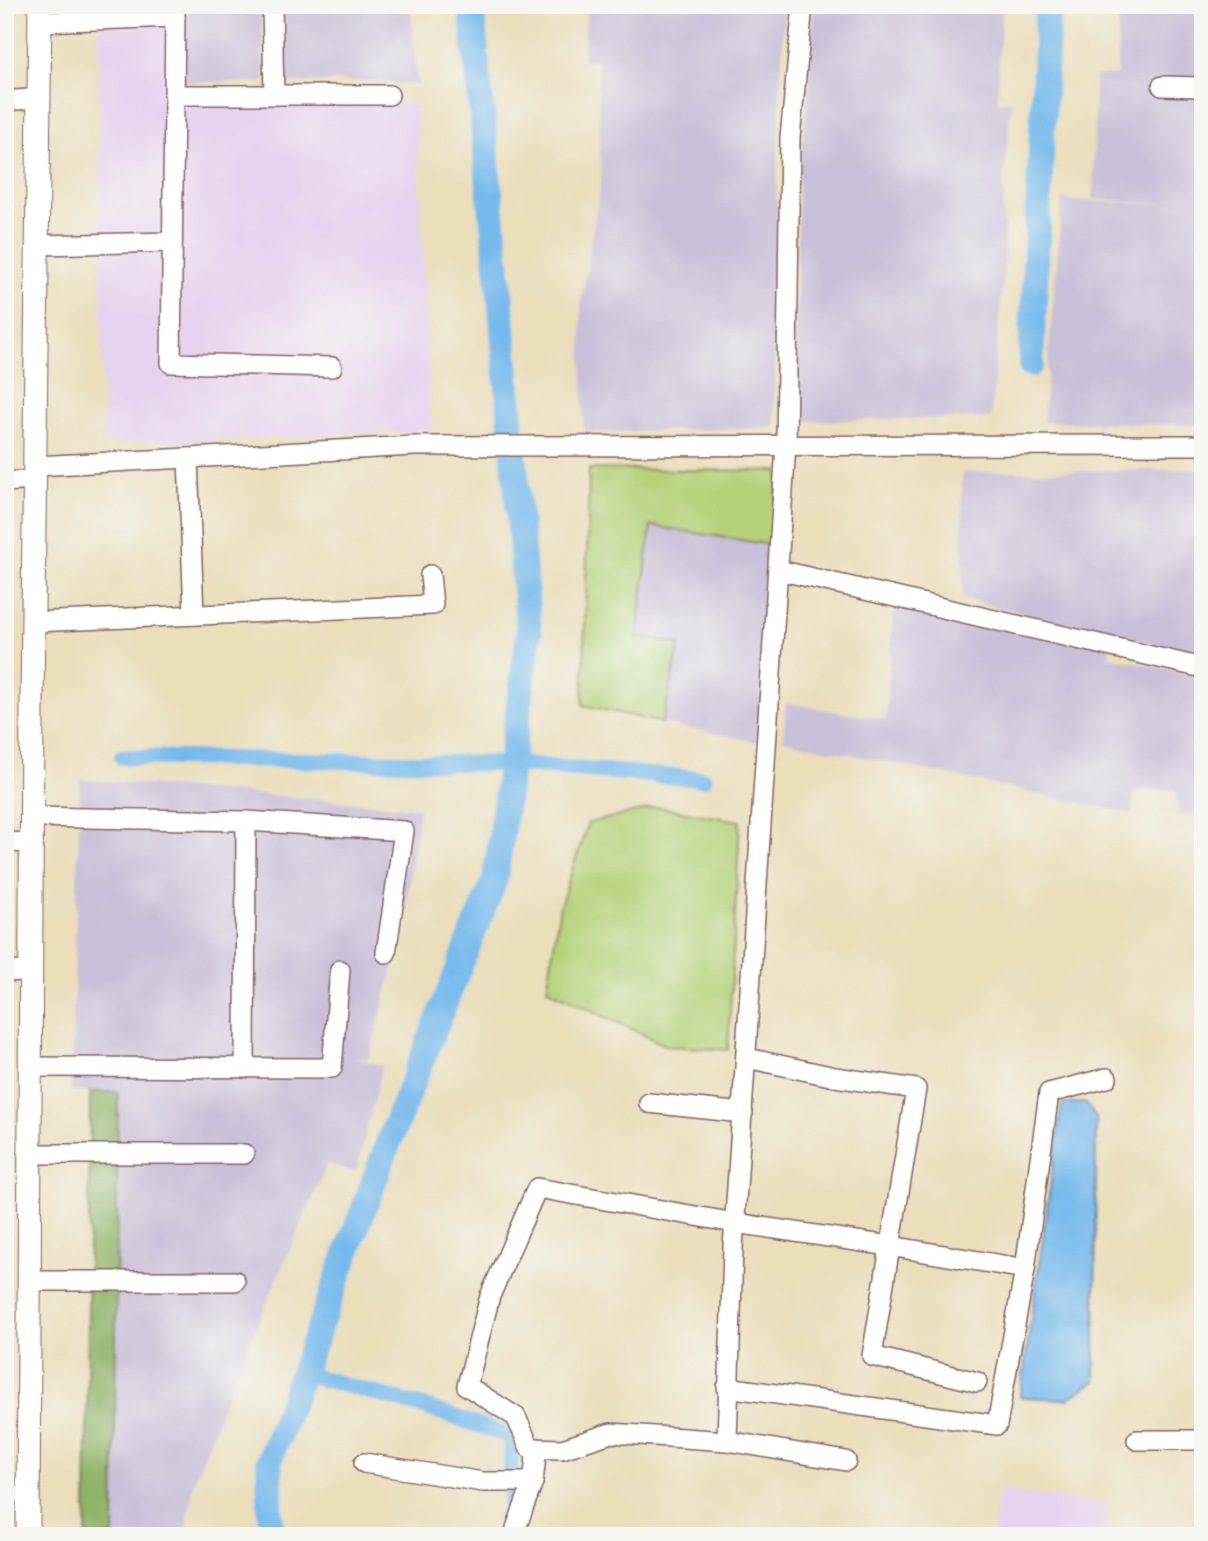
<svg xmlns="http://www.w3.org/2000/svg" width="1208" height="1541" viewBox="0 0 1208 1541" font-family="Mynerve,sans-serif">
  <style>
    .built { fill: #e7d2ef }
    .industrial { fill: #c8bfd8 }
    .green { fill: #b5d279; stroke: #807852; stroke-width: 2 }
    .forest { fill: #90b469; stroke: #6d6a4a; stroke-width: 2 }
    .water { fill: #76baec; stroke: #606c8c; stroke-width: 2 }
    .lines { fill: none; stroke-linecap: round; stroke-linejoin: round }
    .canal { stroke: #76baec; stroke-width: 16 }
    .river { stroke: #76baec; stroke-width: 26 }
    .minor-casing { stroke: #82625d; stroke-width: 22 }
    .major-casing { stroke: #82625d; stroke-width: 25 }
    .minor { stroke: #fff; stroke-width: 19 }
    .major { stroke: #fff; stroke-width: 23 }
  </style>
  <rect width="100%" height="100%" fill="#f6f6f2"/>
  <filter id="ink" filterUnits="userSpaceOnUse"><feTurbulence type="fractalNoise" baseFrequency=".0143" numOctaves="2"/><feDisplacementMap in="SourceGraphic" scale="14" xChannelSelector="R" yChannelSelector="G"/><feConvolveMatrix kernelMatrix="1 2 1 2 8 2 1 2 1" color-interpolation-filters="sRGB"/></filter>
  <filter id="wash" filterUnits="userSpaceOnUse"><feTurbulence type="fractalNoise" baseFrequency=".00686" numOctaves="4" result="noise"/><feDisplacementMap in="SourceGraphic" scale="28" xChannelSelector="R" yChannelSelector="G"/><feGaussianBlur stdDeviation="1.57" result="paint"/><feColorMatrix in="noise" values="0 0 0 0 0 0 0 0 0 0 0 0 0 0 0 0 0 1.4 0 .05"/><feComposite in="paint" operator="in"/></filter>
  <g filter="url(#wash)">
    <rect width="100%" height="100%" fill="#eadebb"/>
    <!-- built -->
    <g class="built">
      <path d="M98,5h80l4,98h234l15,328 -266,11 -62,1z"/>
      <path d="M997,1490l110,15v31h-113z"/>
    </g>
    <!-- industrial -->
    <g class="industrial">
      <path d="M187,5h74l3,77h-80z"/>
      <path d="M284,5h126l8,80 -55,-4 -76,2z"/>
      <path d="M587,5h197l-7,176 -3,247 -190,4 -3,-126 20,-126 -3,-120h-15z"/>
      <path d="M814,5h188l-5,97 15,-1 -9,76 1,84 -13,157 -197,3 5,-248 9,-74z"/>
      <path d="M1119,5h84v420l-160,-3 19,-222 135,6 -104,-7 2,-123 22,-1z"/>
      <path d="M1203,469v186l-240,-56 -1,-127z"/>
      <path d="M651,526l121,19 -15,197 -95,-19 18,-79 -43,-8z"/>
      <path d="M894,607l216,39 -1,11 94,20v139h-24l-5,-27 -40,2 -2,23 -349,-74 3,-37 100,17z"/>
      <path d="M80,779l339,29 -16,122 -34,129 -16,-2 29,9 -26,106 -32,-9 3,2 -101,231 -34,92 -6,48h-72l5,-444h-48z"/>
    </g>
    <!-- green -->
    <g class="green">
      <path d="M589,469l190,2 -7,74 -121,-19 -14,110 43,8 -18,79 -79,-18z"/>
      <path d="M657,807l83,14 -12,229 -61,-4 -120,-57 13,-83 28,-83z"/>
    </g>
    <!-- forest -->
    <path class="forest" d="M90,1092h28l-4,444h-28z"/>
    <!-- water -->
    <path class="water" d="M1086,1103l10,15 -1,263 -27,18 -48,-2 42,-293z"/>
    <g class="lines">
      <!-- canal -->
      <g class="canal">
        <path d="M122,757l389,7 193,15"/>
        <path d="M302,1373l132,37 78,27 -2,99"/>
      </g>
      <!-- river -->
      <g class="river">
        <path d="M1031,364l17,-359"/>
        <path d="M271,1536l-2,-75 124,-330 102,-252 34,-246 -30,-350 -28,-278"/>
      </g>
    </g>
  </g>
  <g filter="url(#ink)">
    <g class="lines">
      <!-- minor casing -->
      <g class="minor-casing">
        <g id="minor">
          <path d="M272,5l2,90"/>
          <path d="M175,17l-4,346 161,4"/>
          <path d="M40,22l135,-5v-11"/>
          <path d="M1162,86l41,1"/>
          <path d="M174,95h215"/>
          <path d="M5,101l34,-3"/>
          <path d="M37,245l135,-3"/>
          <path d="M188,458l6,157"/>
          <path d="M35,466l379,-20 789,-1"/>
          <path d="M5,482l30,-2"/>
          <path d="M778,570l425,98"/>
          <path d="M33,622l400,-17 -3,-30"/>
          <path d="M31,817l215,4 -1,247"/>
          <path d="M246,821l158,10 -18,122"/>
          <path d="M5,842l26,1"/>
          <path d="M5,971l26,1"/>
          <path d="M747,1058l88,19 81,12 -44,267 105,26"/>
          <path d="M30,1067l302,1 8,-98"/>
          <path d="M649,1103l94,10"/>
          <path d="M30,1154h214"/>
          <path d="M29,1281h206"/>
          <path d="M727,1387l270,38 28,-156"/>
          <path d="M1137,1440h66"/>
          <path d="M727,1441l6,-193 53,-803 4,-307 13,-133"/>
          <path d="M846,1461l-119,-20 -116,-8 -49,16 -32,-1 -14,-31 -49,-31 23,-90 47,-108 198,35 155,23 135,23 24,-176 58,-15"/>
          <path d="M364,1463l119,19h50"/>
          <path d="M518,1536l-2,-8 17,-46 4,-34"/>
        </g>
      </g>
      <!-- major casing -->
      <g class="major-casing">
        <path id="major" d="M28,1536l4,-834 8,-697"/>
      </g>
      <!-- minor -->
      <use href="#minor" class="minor"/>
      <!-- major -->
      <use href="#major" class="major"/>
    </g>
  </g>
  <!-- margin -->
  <rect width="1208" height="1541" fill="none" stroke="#f6f6f2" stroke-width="28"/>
</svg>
